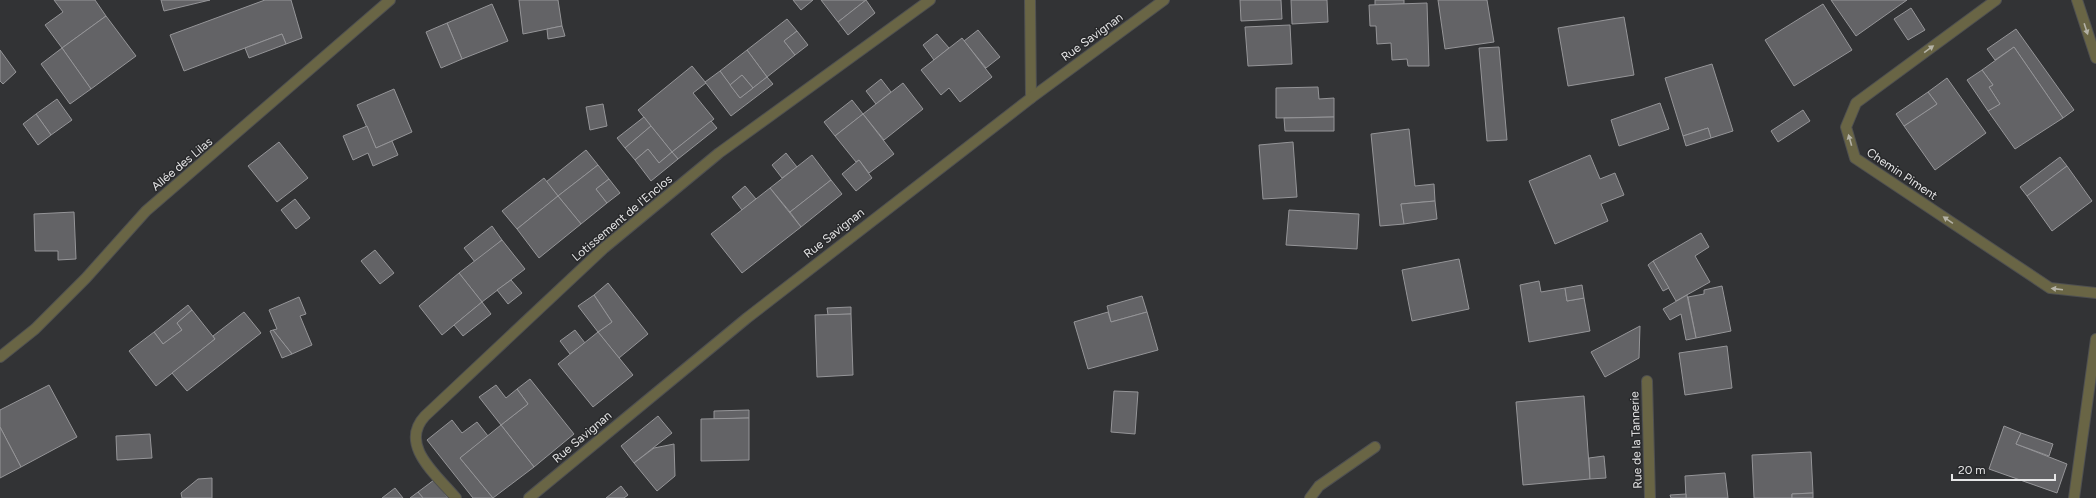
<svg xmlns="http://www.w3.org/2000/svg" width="2096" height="498" viewBox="0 0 2096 498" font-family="Figtree,sans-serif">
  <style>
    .building { fill: #636366; stroke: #959598 }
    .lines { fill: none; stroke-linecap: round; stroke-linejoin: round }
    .minor-casing { stroke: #4f5051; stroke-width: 12 }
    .minor { stroke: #696545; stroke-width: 10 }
    .oneway { fill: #b4b2a6 }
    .labels { text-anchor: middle; stroke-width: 3; stroke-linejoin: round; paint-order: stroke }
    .street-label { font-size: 12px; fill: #e6e6e7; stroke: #28292b }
  </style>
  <rect width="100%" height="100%" fill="#323335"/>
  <!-- building -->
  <g class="building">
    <path d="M54,0h41l11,16 -44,32 -17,-23 18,-13z"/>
    <path d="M161,0h49l-46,11z"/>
    <path d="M265,0h26l11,38 -16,6 -4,-10 -98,37 -14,-36z"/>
    <path d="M519,0h39l4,26 -39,8z"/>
    <path d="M793,0h20l-12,10z"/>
    <path d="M821,0h45l-28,22z"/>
    <path d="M866,0l9,13 -27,22 -10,-13z"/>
    <path d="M1240,0h41l1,19 -41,2z"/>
    <path d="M1291,0h36l1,22 -36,2z"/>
    <path d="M1375,0h29v4l-29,1z"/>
    <path d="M1438,0h49l7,42 -49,7z"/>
    <path d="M1831,0h76l-51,36z"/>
    <path d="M1427,3l2,63h-21l-1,-7 -15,1 -1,-17 -14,1 -1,-18h-6l-1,-21z"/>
    <path d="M492,4l16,37 -46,18 -15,-36z"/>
    <path d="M1823,4l29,46 -58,36 -29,-46z"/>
    <path d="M1911,8l14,22 -17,10 -14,-21z"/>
    <path d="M106,16l30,40 -45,33 -29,-41z"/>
    <path d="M1624,17l10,58 -66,11 -10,-58z"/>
    <path d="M787,19l10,12 -13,10 11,14 -28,22 -20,-27z"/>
    <path d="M447,23l15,36 -21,9 -15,-36z"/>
    <path d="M1290,25l2,39 -44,2 -3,-39z"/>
    <path d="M562,26l3,10 -17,3 -1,-10z"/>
    <path d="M2016,29l58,81 -11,8 -49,-71 -19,13 -8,-11z"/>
    <path d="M978,30l22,27 -14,11 -22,-27z"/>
    <path d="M797,31l11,14 -13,10 -11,-14z"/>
    <path d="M282,34l4,10 -37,14 -4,-10z"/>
    <path d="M937,34l12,14 -15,12 -11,-15z"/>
    <path d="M962,38l30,39 -32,25 -11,-14 -8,7 -20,-25z"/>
    <path d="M1499,47l8,93 -20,1 -8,-93z"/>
    <path d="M2014,47l49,71 -48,31 -27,-38 12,-7 -11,-17 4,-2 -11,-15z"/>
    <path d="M62,48l29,41 -21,15 -29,-40z"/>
    <path d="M0,50l16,22 -13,12 -3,-3z"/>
    <path d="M747,50l20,27 -14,11 -11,-13 -12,10 -10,-14z"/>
    <path d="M1712,64l21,67 -22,7 -3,-10 -25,8 -18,-58z"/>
    <path d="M692,66l14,17 -13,10 21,26 -42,33 -34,-42z"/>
    <path d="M1982,70l11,15 -4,2 11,17 -12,7 -21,-31z"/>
    <path d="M720,71l20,27 27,-21 6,7 -42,32 -26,-34z"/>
    <path d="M742,75l11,13 -13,10 -10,-13z"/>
    <path d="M1947,78l39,55 -51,37 -31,-44 33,-22 -9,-12z"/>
    <path d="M881,79l10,13 -15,12 -10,-13z"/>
    <path d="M903,83l20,26 -39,31 -21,-26z"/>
    <path d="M1318,87l1,12 15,-1v19l-58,1v-30z"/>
    <path d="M394,89l18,43 -36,16 -19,-43z"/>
    <path d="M1928,92l9,12 -33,22 -8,-12z"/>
    <path d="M57,99l15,21 -21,15 -15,-21z"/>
    <path d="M852,100l11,14 -28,22 -11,-14z"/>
    <path d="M1660,103l9,26 -50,17 -8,-26z"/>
    <path d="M603,104l4,22 -17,4 -4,-23z"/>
    <path d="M1803,110l7,11 -32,21 -7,-11z"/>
    <path d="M36,114l15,21 -13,10 -15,-21z"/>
    <path d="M863,114l31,40 -25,19 -10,-13 -3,2 -21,-26z"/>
    <path d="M644,117l7,9 -26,22 -8,-10z"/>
    <path d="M1334,117v14h-49l-1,-13z"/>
    <path d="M711,121l6,7 -39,31 -6,-7z"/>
    <path d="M367,126l9,22 16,-7 6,14 -25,11 -5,-13 -15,7 -10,-24z"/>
    <path d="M651,126l21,26 -13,11 -11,-14 -13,11 -10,-12z"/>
    <path d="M1708,128l3,10 -25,8 -3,-10z"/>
    <path d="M1409,129l6,57 19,-2 1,17 -34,3 3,20 -24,2 -9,-92z"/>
    <path d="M279,142l29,36 -31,24 -29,-36z"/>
    <path d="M1293,142l4,55 -34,2 -4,-54z"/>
    <path d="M648,149l11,14 13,-11 6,7 -27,22 -16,-21z"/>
    <path d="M586,150l12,15 -40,31 -12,-14z"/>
    <path d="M786,153l11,14 -15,11 -10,-13z"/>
    <path d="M812,155l19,25 -41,32 -20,-24z"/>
    <path d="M1590,155l10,24 15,-6 9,22 -23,9 7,17 -53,23 -26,-63z"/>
    <path d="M2060,157l7,9 -40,30 -7,-9z"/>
    <path d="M859,160l13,18 -16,13 -14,-17z"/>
    <path d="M598,165l11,14 -13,10 11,14 -26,21 -23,-28z"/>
    <path d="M2067,166l25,35 -40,30 -25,-35z"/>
    <path d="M544,178l14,18 -41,33 -15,-18z"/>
    <path d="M609,179l11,14 -13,10 -11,-14z"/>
    <path d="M831,180l11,14 -41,33 -11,-15z"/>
    <path d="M745,186l11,13 -14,11 -10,-13z"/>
    <path d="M770,188l31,39 -59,46 -31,-39z"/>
    <path d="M558,196l23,28 -42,34 -22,-29z"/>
    <path d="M295,199l15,19 -14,11 -15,-19z"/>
    <path d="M1435,201l2,18 -33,5 -3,-20z"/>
    <path d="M1289,210l70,4 -2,35 -71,-4z"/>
    <path d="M74,212l2,47 -18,1v-9h-23l-1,-37z"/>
    <path d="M492,226l10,14 -27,22 -11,-14z"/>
    <path d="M1701,233l8,14 -14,9 15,26 -34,19 -23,-40z"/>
    <path d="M502,240l23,29 -43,33 -23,-29z"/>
    <path d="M375,250l19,23 -14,11 -19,-23z"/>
    <path d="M1459,259l10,50 -57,12 -10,-51z"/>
    <path d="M1653,261l16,27 -6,3 -15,-26z"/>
    <path d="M459,273l23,29 -40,33 -23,-29z"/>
    <path d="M511,280l11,13 -14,11 -11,-14z"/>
    <path d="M1539,281l2,11 24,-4 2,13 17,-3 6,33 -61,11 -9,-57z"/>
    <path d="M608,283l40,51 -29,24 -21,-26 14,-10 -18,-27z"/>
    <path d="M1582,285l2,13 -17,3 -2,-13z"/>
    <path d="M1722,286l9,45 -35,7 -8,-41 16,-3v-4z"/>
    <path d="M594,295l18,27 -14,10 -20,-26z"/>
    <path d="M1687,295l9,43 -10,2 -5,-26 -11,6 -7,-11z"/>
    <path d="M1142,296l5,16 -36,10 -4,-16z"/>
    <path d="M299,297l7,17 -6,2 12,29 -20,9 -19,-24 4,-1 -8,-19z"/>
    <path d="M482,302l9,12 -28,22 -9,-11z"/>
    <path d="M188,305l4,5 -15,13 5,7 -19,14 -9,-12z"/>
    <path d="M851,307v7l-23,1 -1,-7z"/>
    <path d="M192,310l23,29 -59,47 -27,-35 25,-19 9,12 19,-14 -5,-7z"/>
    <path d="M244,312l17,21 -74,58 -15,-18 43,-34 -2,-3z"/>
    <path d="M1108,312l3,10 36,-10 11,38 -70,19 -14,-47z"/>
    <path d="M851,314l2,61 -36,2 -2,-62z"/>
    <path d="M1640,326l-1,32 -34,19 -14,-25z"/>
    <path d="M273,330l19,24 -10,4 -12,-27z"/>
    <path d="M575,330l10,13 -15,11 -10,-13z"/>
    <path d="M598,332l35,43 -40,32 -35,-43z"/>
    <path d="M1727,346l5,42 -47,7 -6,-42z"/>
    <path d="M530,379l44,55 -40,33 -33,-42 27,-21 -11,-15z"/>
    <path d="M49,385l28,52 -56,30 -21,-40v-17z"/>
    <path d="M496,385l10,13 11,-9 11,15 -27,21 -22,-28z"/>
    <path d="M1114,391l24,1 -3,42 -24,-2z"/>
    <path d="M1584,396l6,83 -67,6 -7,-83z"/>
    <path d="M749,410v8l-35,1v-8z"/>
    <path d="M658,416l14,17 -38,30 -13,-17z"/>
    <path d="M749,418v42l-48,1v-42z"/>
    <path d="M452,420l10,13 15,-11 11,14 -28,22 33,40h-20l-46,-58z"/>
    <path d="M501,425l33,42 -41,31 -33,-40z"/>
    <path d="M2004,426l17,7 -5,11 51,20 -10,29 -68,-24z"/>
    <path d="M0,427l21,40 -21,11z"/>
    <path d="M2021,433l32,11 -4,12 -33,-12z"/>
    <path d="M150,434l2,24 -35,2 -1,-24z"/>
    <path d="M674,444l1,32 -18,15 -23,-28 20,-15z"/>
    <path d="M1811,452l2,41 -21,1v4h-38l-2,-43z"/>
    <path d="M1604,456l2,22 -16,1 -1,-21z"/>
    <path d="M1725,473l3,25h-42l-1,-22z"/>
    <path d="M212,478v20h-30l-1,-5 17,-14z"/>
    <path d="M434,480l14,18h-25l-5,-6z"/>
    <path d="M621,486l7,9 -4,3h-18z"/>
    <path d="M395,488l8,10h-21z"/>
    <path d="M418,492l5,6h-13z"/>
    <path d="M1813,493v5h-21v-4z"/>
    <path d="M1686,494v4h-15l-1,-3z"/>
  </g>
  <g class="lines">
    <!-- minor casing -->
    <g class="minor-casing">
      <g id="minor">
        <path d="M1030,0l1,98"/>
        <path d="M1996,0l-140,103 -10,24 9,31 195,130 46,5"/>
        <path d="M2077,0l19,58"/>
        <path d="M0,357l35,-28 51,-51 60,-67 244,-211"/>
        <path d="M1647,381l3,117"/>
        <path d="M456,498c-19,-23 -58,-53 -31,-82l179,-168 115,-95 211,-153"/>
        <path d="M529,498l218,-180 284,-220 133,-98"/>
        <path d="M1310,498l9,-12 56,-39"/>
        <path d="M2074,498l22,-159"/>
      </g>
    </g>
    <!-- minor -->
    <use href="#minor" class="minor"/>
  </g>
  <!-- one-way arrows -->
  <defs><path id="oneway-solid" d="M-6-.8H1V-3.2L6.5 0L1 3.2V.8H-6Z"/></defs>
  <g class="oneway">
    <use href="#oneway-solid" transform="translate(2086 29) rotate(72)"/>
    <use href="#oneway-solid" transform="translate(1929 49) rotate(-36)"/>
    <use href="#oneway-solid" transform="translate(1850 140) rotate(-106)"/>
    <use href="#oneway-solid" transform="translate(1948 220) rotate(-146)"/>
    <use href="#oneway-solid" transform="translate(2057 289) rotate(-173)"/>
  </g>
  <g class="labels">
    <!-- street labels -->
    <g class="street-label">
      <text transform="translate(1092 37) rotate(-36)" y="4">Rue Savignan</text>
      <text transform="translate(182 164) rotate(-40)" y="4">Allée des Lilas</text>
      <text transform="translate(1902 174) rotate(34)" y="4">Chemin Piment</text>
      <text transform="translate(622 218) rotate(-40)" y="4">Lotissement de l'Enclos</text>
      <text transform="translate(834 233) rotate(-38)" y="4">Rue Savignan</text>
      <text transform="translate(582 437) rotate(-40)" y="4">Rue Savignan</text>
      <text transform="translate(1636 440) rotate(-92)" y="4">Rue de la Tannerie</text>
    </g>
  </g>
  <!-- scale -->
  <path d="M1952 474v6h103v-6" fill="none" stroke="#e6e6e7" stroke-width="2"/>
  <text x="1958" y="474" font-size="12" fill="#e6e6e7" stroke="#28292b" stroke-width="3" paint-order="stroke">20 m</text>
</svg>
